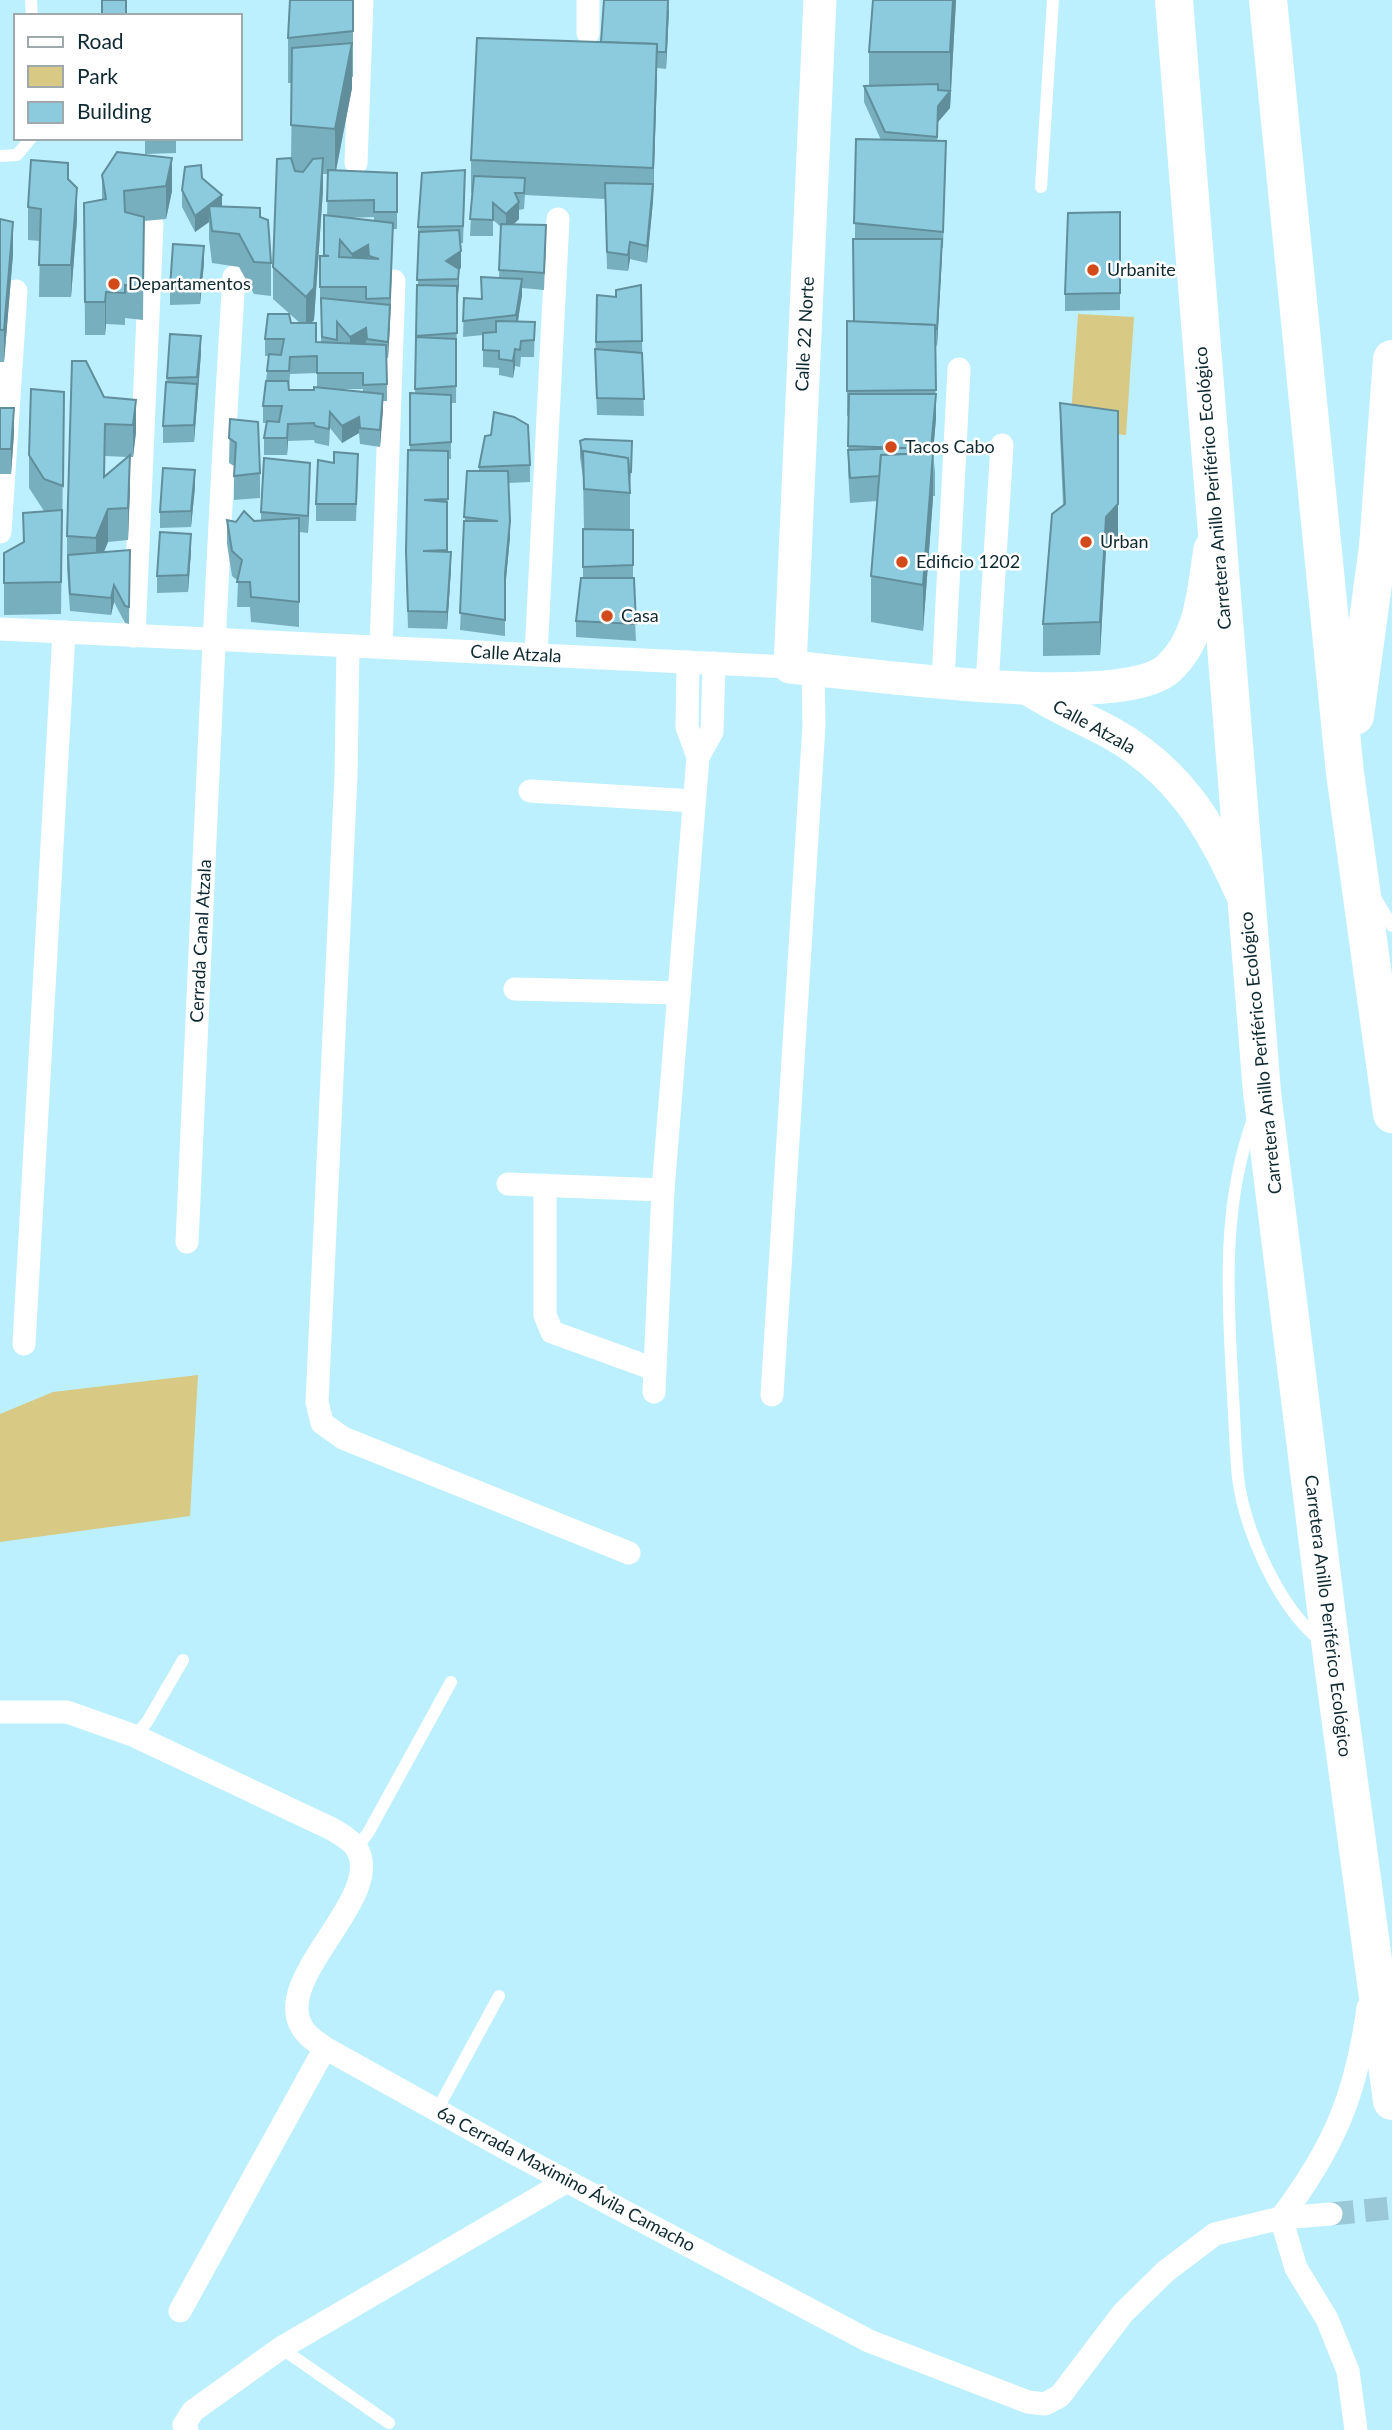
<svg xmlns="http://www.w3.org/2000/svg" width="1392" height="2430" viewBox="0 0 1392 2430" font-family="Lato,sans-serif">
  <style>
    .green { fill: #d8c984 }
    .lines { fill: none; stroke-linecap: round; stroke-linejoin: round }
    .street-tunnel { stroke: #9ac8d6; stroke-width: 23; stroke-dasharray: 23 11; stroke-linecap: butt }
    .lane { stroke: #fff; stroke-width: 12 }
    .street { stroke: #fff; stroke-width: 23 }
    .secondary { stroke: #fff; stroke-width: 33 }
    .highway { stroke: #fff; stroke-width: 38 }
    .wall { fill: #78afbe; fill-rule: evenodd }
    .shaded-wall { fill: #618e9b }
    .building { fill: #8bcbdd; stroke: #618e9b; stroke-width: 2; fill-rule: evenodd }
    .poi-dot { fill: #d24a1a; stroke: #fff; stroke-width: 2.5 }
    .labels { text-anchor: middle; stroke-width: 5; stroke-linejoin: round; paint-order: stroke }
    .poi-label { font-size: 18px; fill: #0e2930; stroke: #fff; text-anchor: start }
    .street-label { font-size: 18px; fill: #0e2930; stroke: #fff }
  </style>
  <rect width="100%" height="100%" fill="#bdf0ff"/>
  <!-- green -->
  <g class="green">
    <path d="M1078,314l56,3 -8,118 -56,-6z"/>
    <path d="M198,1375l-8,141 -190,26v-128l53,-22z"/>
  </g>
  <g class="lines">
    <!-- street-tunnel -->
    <path class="street-tunnel" d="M1331,2214l61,-6"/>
    <!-- lane -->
    <g class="lane">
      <path d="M31,0l1,16"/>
      <path d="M0,156l17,-1 14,-17"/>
      <path d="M1041,187l12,-187"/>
      <path d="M1376,899l16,27"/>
      <path d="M1253,1119c-30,83 -26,170 -21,258 2,33 3,67 6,101 7,53 41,130 83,163"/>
      <path d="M135,1736l12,-14 36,-62"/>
      <path d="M357,1847l11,-14 83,-151"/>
      <path d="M437,2110l62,-114"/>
      <path d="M281,2348l108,75"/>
    </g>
    <!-- street -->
    <g class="street">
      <path d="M588,0v33"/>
      <path d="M356,163l6,-163"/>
      <path d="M0,532l16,-241"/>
      <path d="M0,629l790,38"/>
      <path d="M134,636l18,-412"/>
      <path d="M348,646l-2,129 -29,627 5,21 21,15 286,115"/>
      <path d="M381,647l13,-366"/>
      <path d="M536,655l22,-436"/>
      <path d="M943,681l16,-312"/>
      <path d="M987,685l15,-240"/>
      <path d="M698,757l14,-25 2,-69"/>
      <path d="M530,791l164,10"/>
      <path d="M515,989l164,4"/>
      <path d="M508,1184l155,6"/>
      <path d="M545,1185v130l7,17 102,37"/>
      <path d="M187,1242c15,-322 27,-643 47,-965"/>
      <path d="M24,1344l40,-712"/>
      <path d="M654,1392l9,-202 35,-433 -11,-30 1,-65"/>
      <path d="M772,1395l42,-670 -1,-56"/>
      <path d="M0,1712h67l68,24 197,93c8,5 21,12 25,20 30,51 -98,137 -49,186 5,5 12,9 17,13l185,103 359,190 159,61 17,2 15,-8 63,-83 43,-42 49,-37 66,-16 50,-4"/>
      <path d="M180,2311l145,-263"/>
      <path d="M187,2430l-3,-5 9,-14 88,-63 286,-167"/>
      <path d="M1356,2430l-8,-59 -21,-52 -31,-51 -15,-50c53,-71 75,-122 87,-210"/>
    </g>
    <!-- secondary -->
    <g class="secondary">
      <path d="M820,0l-30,667c71,6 333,45 379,1 33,-31 34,-77 41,-119"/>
      <path d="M1030,690c26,17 53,28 81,43 67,37 100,92 130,159"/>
    </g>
    <!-- highway -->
    <g class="highway">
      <path d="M1174,0l88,1092 69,557 61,452"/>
      <path d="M1268,0l77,773 47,341"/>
      <path d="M1355,716l23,-169 14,-188"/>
    </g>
  </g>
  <!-- wall -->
  <g class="wall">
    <path d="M956,0l-6,108 -12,14 -1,19 9,17 -3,90h-1l-5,98 -2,-1 1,73 -3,35 2,19v24h-2l-10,135 -52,-9v-46l6,-75 -27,2 -2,-32v-55h-1v-95l7,1 2,-183 25,1 -17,-38v-16l5,-1v-33z"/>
    <path d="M669,10l-3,59 -9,-1 -4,133 -6,62 -17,-4 -2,12 -21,-2 -2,-70 -80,-4 -1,14 -5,1v9l-6,6 33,17 -2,48 -22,-2 -4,34h17l-1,35h-13l-1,10 -5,-1 -2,12 -14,-3v-7l-16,-1v-32l-20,2 1,-39 18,1 17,-21 2,-51 -8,-7v16h-23l2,-43h-1v-33l130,-118z"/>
    <path d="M353,31v46h-1v11l-16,83 61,2v56h-4l-3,93 -2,36h-1v43h-4l-3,46 -20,-3 -1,-11 -17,10 -12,-15 -1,18 -14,-3 -1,-3 -26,1 -1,14h-23v-17l3,-15h-4v-17l6,-50h-4v-17l26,-16h9l-27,-24v-32l18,-106 1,-78h-4v-45zM323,174h5l-1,42 -3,-1v41h-4v48h1v38h-5l-5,-19 3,-3 9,-130zM374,217v4l-29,-3zM317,373v14l-3,3h-25l1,-16zM340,389h23v3z"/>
    <path d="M145,138h31v15l-31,1z"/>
    <path d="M172,158v33l-6,28 -22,2 -1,99 -18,-2v7l-19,-1 -1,11h-20l-1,-132 18,-4v-24z"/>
    <path d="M202,178l20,29 38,11 11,45v33l-17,-2 -15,-27 -27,-4 -3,-24v-17l-14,10 -13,-25v-17z"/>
    <path d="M68,179l9,41 -6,77h-32l1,-56 -12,-1v-33z"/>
    <path d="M465,187l-2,56h-3l1,25 -2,1v17l-2,10 -1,107h-5v56h-3l-1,93 4,17 -4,60 -39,-1 -2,-59 2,-119h2v-57l5,1 4,-150h-1v-17z"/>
    <path d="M1120,212v98l-55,1v-17z"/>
    <path d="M0,219l13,35 -9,108h-4z"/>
    <path d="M204,263l-4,41 -30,1v-17z"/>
    <path d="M597,295l45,46 2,75 -47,-1 -2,-49z"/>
    <path d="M170,334l31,19 -7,89 -31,1v-17z"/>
    <path d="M64,392l-3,222 -57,1v-62l19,-10v-30l21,-2 -15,-23v-33z"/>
    <path d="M104,397l32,3v32l-3,25h-3v30l-2,53 -20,2 -4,10 26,-2 -1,74 -4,-1 -11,-21 -3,13 -41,-4 -3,-42v-33zM105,456l22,1 -23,19z"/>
    <path d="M1060,403l58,134 -12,12 -6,106 -57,1v-32l20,-119 -3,-70z"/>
    <path d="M0,408l14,25 -3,41h-11z"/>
    <path d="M230,419l30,54v25l-26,2v-34l-5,-3z"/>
    <path d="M580,441l52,17 -2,31v41h3v48l3,63 -60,-4v-16l7,-43v-49h1l-1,-52 -3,-19z"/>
    <path d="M530,465v17l-22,1 2,54 -5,51v48l-45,-6 7,-159h12v-4z"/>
    <path d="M358,471l-2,50h-40v-17z"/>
    <path d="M310,480l-2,53 -9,-1v95l-48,-5 -1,-15h-13l1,-26 -6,-5 -5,-32v-24l9,2 25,-2v-8z"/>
    <path d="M195,487l-4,40 -31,1v-16z"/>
    <path d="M191,551l-3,41 -31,1v-17z"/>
  </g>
  <!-- shaded-wall -->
  <g class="shaded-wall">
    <path d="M669,0v10l-3,59v-17z"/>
    <path d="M953,0h3l-6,108 -12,14 -1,32 1,-48 12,-15v-39z"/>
    <path d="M352,43v45l-17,87v-46z"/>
    <path d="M657,44v33l-4,124 -6,62v-17l6,-62z"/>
    <path d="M172,158v33l-6,28v-33z"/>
    <path d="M323,158v32l-9,130 -8,9v-32z"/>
    <path d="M77,188v32l-6,77v-32z"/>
    <path d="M222,195v17l-13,-6v16l-14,10v-16z"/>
    <path d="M519,202v17l-13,12v-17z"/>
    <path d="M13,222v32l-9,108v-32z"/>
    <path d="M393,223l-3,99 -2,36v-16z"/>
    <path d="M942,239v17l-5,90v-17z"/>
    <path d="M630,242v17l-2,12v-16z"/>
    <path d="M368,245v17l-16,9v-17z"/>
    <path d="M204,246v17l-4,41v-16z"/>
    <path d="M461,251v17l-15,10v-17z"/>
    <path d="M459,269v17l-1,10v-17z"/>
    <path d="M522,279v17l-6,36v-17z"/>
    <path d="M106,292v32l-1,11v-33z"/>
    <path d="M366,328v17l-16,8v-16z"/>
    <path d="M201,336v17l-7,89v-17z"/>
    <path d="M515,349v17l-2,12v-17z"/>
    <path d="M383,394v17l-3,36v-17z"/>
    <path d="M936,394v24l-3,35v46l-10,132v-46l8,-136z"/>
    <path d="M136,400v32l-3,25v-32z"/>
    <path d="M14,408v25l-3,41v-25z"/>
    <path d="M359,417v16l-17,10v-17z"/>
    <path d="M288,424v17l-1,14v-17z"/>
    <path d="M130,455v32l-2,53v-32z"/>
    <path d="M310,463v17l-2,53v-17z"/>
    <path d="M195,470v17l-4,40v-16z"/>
    <path d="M1118,504v33l-12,12 -6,106v-33l6,-105z"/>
    <path d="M108,509v33l-12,28v-32z"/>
    <path d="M510,521v16l-5,53v-16z"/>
    <path d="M191,534v17l-3,41v-17z"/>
    <path d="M451,552v17l-4,60v-17z"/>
    <path d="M114,585v17l-3,13v-17z"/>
  </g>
  <!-- building -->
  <g class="building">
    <rect x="102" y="0" width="24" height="16"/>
    <path d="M290,0h63v31l-65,7z"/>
    <path d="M604,0h64l-2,52h-9v-8l-56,-2z"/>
    <path d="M873,0h80l-3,52h-81z"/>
    <path d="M477,38l180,6 -4,124 -182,-8z"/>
    <path d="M352,43l-17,86 -44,-4 1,-77z"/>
    <path d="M938,84v6l12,1 -12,15 -1,31 -52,-5 -21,-46z"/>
    <path d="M856,139l90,2 -3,91 -89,-9z"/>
    <path d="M117,152l55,6 -6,28 -42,5 1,21 19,5 -1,71 -18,-3v8l-19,-1 -1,10h-20l-1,-99 22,-4 -4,-24z"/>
    <path d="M291,158l4,13 8,1 10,-13 10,-1 -9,130 -8,9 -33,-30 4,-108z"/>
    <path d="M31,160l37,3v16l9,9 -6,77h-32l2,-56 -13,-2z"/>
    <path d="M201,165l1,13 20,17 -27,21 -13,-26 3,-23z"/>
    <path d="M328,170l69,3v39h-23v-12l-47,1z"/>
    <path d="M465,170l-2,56 -45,1 4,-54z"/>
    <path d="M474,176l51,2 -1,15h-9l4,9 -13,12 -13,-11v17l-23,-1z"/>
    <path d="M605,183l48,1 -6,62 -17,-4 -2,13 -21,-3z"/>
    <path d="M209,206l51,2v9l8,3 3,43 -17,-1 -15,-28 -27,-3z"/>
    <path d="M1120,212v81l-55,1 3,-81z"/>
    <path d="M324,215l69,8 -3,75 -24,1v-12h-46v-31h9l-5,-1zM340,240l12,14 16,-9 1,11 10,3 -40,-2z"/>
    <path d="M0,219l13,3 -9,108h-4z"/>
    <path d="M501,224l45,1 -2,48 -45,-3z"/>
    <path d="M459,230l2,21 -15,10 13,8 -1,10 -41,1 2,-48z"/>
    <path d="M853,239h89l-5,90h-2v-4l-81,-3z"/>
    <path d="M173,244l31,2 -4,42h-30z"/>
    <path d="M481,277l41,2 -6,36 -53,6 1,-23 18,1z"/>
    <path d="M417,285l40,1v47l-41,3z"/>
    <path d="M641,285l1,56 -46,1 1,-47 19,2v-7z"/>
    <path d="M321,298l69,7 -2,37 -21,-3 -1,-11 -16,9 -13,-15v18l-15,-3z"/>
    <path d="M268,314h21l2,9h25v19l70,3 1,39 -24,1v-12h-46v-17l-27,1 -1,14h-22l2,-17 12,1 3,-16h-19z"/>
    <path d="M496,321l39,1 -1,18 -13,1 -1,9 -5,-1 -2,12 -14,-2v-8l-16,-1v-17l13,-1z"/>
    <path d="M847,321l88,4 1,65 -89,1z"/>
    <path d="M170,334l31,2 -4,41 -30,1z"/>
    <path d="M416,337l40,2v47l-41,3z"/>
    <path d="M595,349l47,4 2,46 -47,-1z"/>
    <path d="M72,361h14l18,36 32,3 -3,25 -28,-1 -1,53 26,-22 -2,53 -20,1 -12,29 -29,-2z"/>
    <path d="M266,381h22l1,9h25v-3l69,7 -3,36 -20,-2 -1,-11 -17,9 -12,-14 -1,17 -14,-3 -1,-3 -26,1 -1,14h-23l3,-17 12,1 3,-16h-19z"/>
    <path d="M166,382l31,2 -3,41 -31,1z"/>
    <path d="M31,389l33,3 -1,94 -19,-7 -15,-24z"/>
    <path d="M410,393l41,2v47l-41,3z"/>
    <path d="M849,394h87l-5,55 1,4 -51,2 -1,21 -30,2 -2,-28 58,-2 -58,-2z"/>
    <path d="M1060,403l58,8v93l-12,13 -6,105 -57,2 9,-110 13,-10z"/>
    <path d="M0,408h14l-3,41h-11z"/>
    <path d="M494,412l20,5 14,8 2,40 -51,2 6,-31 6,-1z"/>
    <path d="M230,419l28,3 2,51 -26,3 2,-33 -7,-5z"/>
    <path d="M585,439l47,2 -1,31h-2l-1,-14 -45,-7v10l-3,-20z"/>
    <path d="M408,450l40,1v48l-24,1 23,2v48l-24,1 28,1 -4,60 -39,-1 -2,-59z"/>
    <path d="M583,451l45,7 2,35 -46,-4z"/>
    <path d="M334,452l24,2 -2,50h-40l2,-44 16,3z"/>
    <path d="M933,453l-10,132 -52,-9 10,-121z"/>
    <path d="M264,458l46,5 -2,53 -47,-4z"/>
    <path d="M163,468l32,2 -4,41 -31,1z"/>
    <path d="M467,471h41l2,50 -5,53v46l-45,-7 4,-92h34l-34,-4z"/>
    <path d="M62,510l-1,72 -57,1v-30l20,-11 -1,-29z"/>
    <path d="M244,511l10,10 45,-3v84l-48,-5 -1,-15h-13l5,-22 -10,-9 -5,-31 9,2z"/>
    <path d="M583,529l50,1v35l-50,2z"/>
    <path d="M160,532l31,2 -3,41 -31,1z"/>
    <path d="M130,550l-1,57 -4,-1 -11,-21 -3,13 -41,-4 -2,-39z"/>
    <path d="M581,578h53l2,46 -60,-3z"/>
  </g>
  <!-- markers -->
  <g class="poi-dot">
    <circle cx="1093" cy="270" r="7"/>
    <circle cx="114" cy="284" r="7"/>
    <circle cx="891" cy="447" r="7"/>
    <circle cx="1086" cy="542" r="7"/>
    <circle cx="902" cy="562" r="7"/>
    <circle cx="607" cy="616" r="7"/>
  </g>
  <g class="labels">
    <!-- poi labels -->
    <g class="poi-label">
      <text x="1107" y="276">Urbanite</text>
      <text x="128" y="290">Departamentos</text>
      <text x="905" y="453">Tacos Cabo</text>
      <text x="1100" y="548">Urban</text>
      <text x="916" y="568">Edificio 1202</text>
      <text x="621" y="622">Casa</text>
    </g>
    <!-- street labels -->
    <g class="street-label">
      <text transform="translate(805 334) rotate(-87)" y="6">Calle 22 Norte</text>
      <text transform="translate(1213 488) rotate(-95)" y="6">Carretera Anillo Periférico Ecológico</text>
      <text transform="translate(516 654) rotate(3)" y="6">Calle Atzala</text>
      <text transform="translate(1094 727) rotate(29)" y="6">Calle Atzala</text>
      <text transform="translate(201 941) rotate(-87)" y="6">Cerrada Canal Atzala</text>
      <text transform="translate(1261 1053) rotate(-96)" y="6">Carretera Anillo Periférico Ecológico</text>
      <text transform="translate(1328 1616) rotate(83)" y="6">Carretera Anillo Periférico Ecológico</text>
      <text transform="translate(566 2179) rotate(28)" y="6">6a Cerrada Maximino Ávila Camacho</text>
    </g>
  </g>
  <!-- legend -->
  <rect x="14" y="14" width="228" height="126" fill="#ffffff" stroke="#9fa9ac" stroke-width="2"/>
  <rect x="28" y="37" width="35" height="10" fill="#ffffff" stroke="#9fa9ac" stroke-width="2"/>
  <text x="77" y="49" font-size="21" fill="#0e2930">Road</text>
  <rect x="28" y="66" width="35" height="21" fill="#d8c984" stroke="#9fa9ac" stroke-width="2"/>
  <text x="77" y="84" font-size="21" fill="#0e2930">Park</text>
  <rect x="28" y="102" width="35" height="21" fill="#8bcbdd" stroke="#9fa9ac" stroke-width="2"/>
  <text x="77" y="119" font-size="21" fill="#0e2930">Building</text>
</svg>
